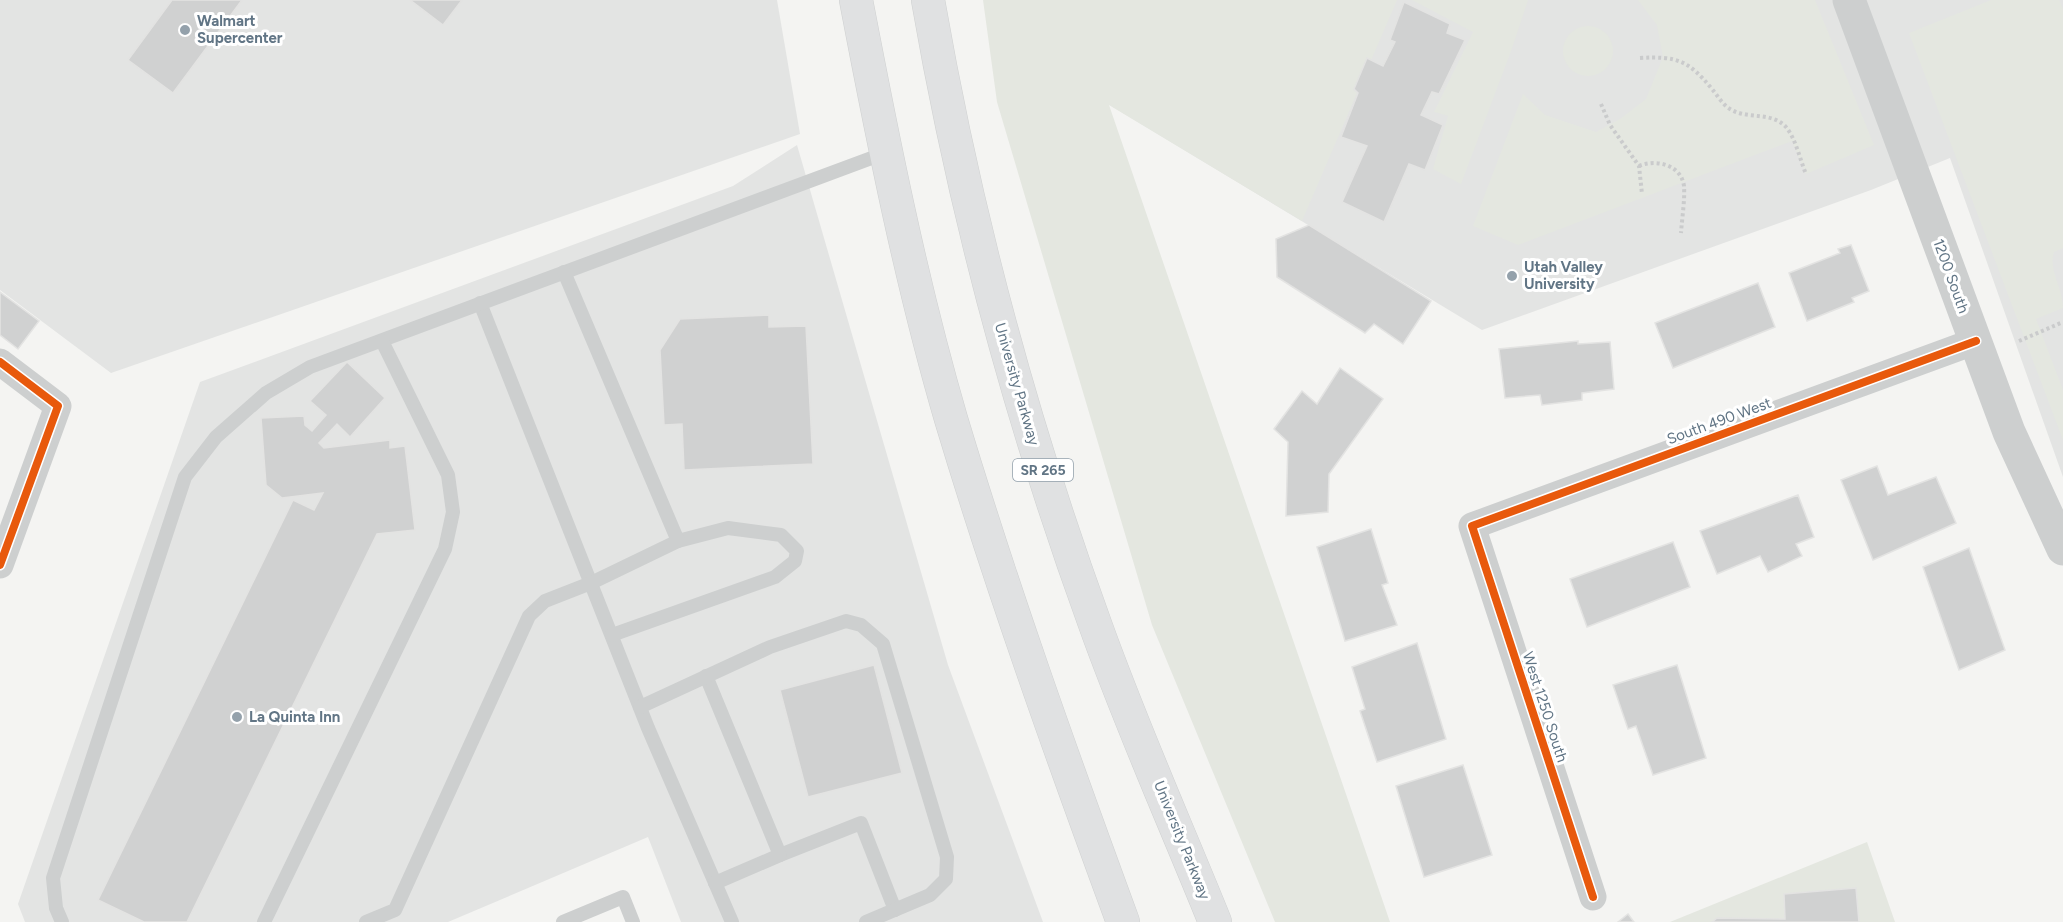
<svg xmlns="http://www.w3.org/2000/svg" width="2063" height="922" viewBox="0 0 2063 922" font-family="Figtree,sans-serif">
  <style>
    .built { fill: #e3e4e3 }
    .green { fill: #e4e7e0 }
    .building { fill: #d0d1d1; stroke: #e3e3e2; stroke-width: 1.5 }
    .lines { fill: none; stroke-linecap: round; stroke-linejoin: round }
    .primary-casing { stroke: #cfd1d1; stroke-width: 34 }
    .path { stroke: #cacbcc; stroke-width: 4; stroke-dasharray: 3 3; stroke-linecap: butt }
    .service { stroke: #cdcfcf; stroke-width: 14 }
    .minor { stroke: #cdcfcf; stroke-width: 27 }
    .tertiary { stroke: #cdcfcf; stroke-width: 33 }
    .primary { stroke: #e0e1e2; stroke-width: 33 }
    .cycleway-casing { stroke: #fff; stroke-width: 11 }
    .cycleway { stroke: #e8590c; stroke-width: 8 }
    .poi-dot { fill: #94a1ab; stroke: #fff; stroke-width: 2 }
    .labels { text-anchor: middle; stroke-width: 6; stroke-linejoin: round; paint-order: stroke }
    .shield { fill: #fff; stroke: #909eaa; stroke-width: 1.5 }
    .shield-label { font-size: 14px; font-weight: bold; fill: #617585 }
    .poi-label { font-size: 15px; font-weight: bold; fill: #617585; stroke: #fff; text-anchor: start }
    .street-label { font-size: 15px; fill: #617585; stroke: #fff }
  </style>
  <rect width="100%" height="100%" fill="#f4f4f2"/>
  <!-- built -->
  <g class="built">
    <path d="M0,0h777l23,134 -689,239 -111,-83z"/>
    <path d="M1168,0h895v477l-113,-319 -79,32 -389,140 -374,-226z"/>
    <path d="M797,145l151,520 95,257h-362l-33,-85 -200,85h-423l-7,-18 182,-522 533,-196z"/>
  </g>
  <!-- green -->
  <g class="green">
    <path d="M983,0h414l-95,221 -193,-116 281,817h-115l-123,-297 -155,-523z"/>
    <path d="M1412,0h116l-17,51 -50,133 -28,-15 15,-53 -14,-4 39,-80z"/>
    <path d="M1638,0h177l59,145 -68,29 -14,-33 -274,104 -45,-19 50,-132 22,21 51,17 24,-13 26,-20 17,-42 -6,-32z"/>
    <path d="M1991,0h68l4,9v239l-9,4c-6,18 9,36 9,56l-27,11 27,71v50l-154,-407z"/>
    <circle cx="1588" cy="51" r="25"/>
    <path d="M1867,842l28,80h-225z"/>
  </g>
  <!-- building -->
  <g class="building">
    <path d="M172,0h70l-69,93 -45,-33z"/>
    <path d="M410,0h52l-19,25z"/>
    <path d="M1404,2l46,22 -3,9 18,7 -26,54 -7,-2 -11,23 22,10 -18,45 -16,-6 -25,58 -42,-20 25,-56 -26,-9 17,-44 -4,-4 13,-31 16,8 12,-24 -5,-2z"/>
    <path d="M1309,225l122,76 -28,43 -29,-20 -9,9 -88,-56 -1,-38z"/>
    <path d="M1851,245l18,46 -17,7 2,4 -47,19 -18,-48 51,-20 -2,-4z"/>
    <path d="M1758,283l17,44 -102,41 -18,-45z"/>
    <path d="M0,292l39,29 -21,28 -18,-14z"/>
    <path d="M769,315v12l37,-1 7,138 -129,6 -2,-46 -18,1 -4,-75 20,-31z"/>
    <path d="M1578,341v3l32,-2 4,47 -32,4v7l-40,5 -2,-10 -35,3 -6,-49z"/>
    <path d="M347,362l38,36 -35,39 -13,-13 -18,19 5,5 66,-8v8l15,-2 10,84 -38,4 -190,388h-43l-46,-22 195,-400 21,10 9,-17 -41,5 -16,-13 -5,-67 43,-2 1,9 7,6 14,-16 -16,-14z"/>
    <path d="M1340,368l43,31 -54,75 -1,38 -42,4 2,-74 -14,-13 28,-38 15,13z"/>
    <path d="M1877,466l11,29 48,-18 20,46 -83,37 -32,-80z"/>
    <path d="M1798,495l16,42 -18,7 6,12 -34,16 -8,-16 -43,18 -17,-43z"/>
    <path d="M1371,529l17,54 -6,2 15,40 -52,16 -28,-94z"/>
    <path d="M1673,542l17,45 -103,40 -17,-48z"/>
    <path d="M1969,548l36,102 -46,20 -36,-103z"/>
    <path d="M1417,643l29,96 -69,23 -17,-51 5,-2 -13,-42z"/>
    <path d="M874,665l28,108 -94,24 -28,-107z"/>
    <path d="M1677,665l29,93 -53,17 -17,-49 -8,3 -15,-44z"/>
    <path d="M1463,765l29,90 -68,22 -28,-91z"/>
    <path d="M1856,888l3,34h-147l5,-4 68,1 -1,-25z"/>
    <path d="M1628,914l6,8h-16z"/>
  </g>
  <g class="lines">
    <!-- primary casing -->
    <g class="primary-casing">
      <g id="primary">
        <path d="M856,0c27,141 55,282 95,419 51,170 111,337 172,503"/>
        <path d="M928,0c37,213 93,421 167,624 36,101 80,199 120,298"/>
      </g>
    </g>
    <!-- path -->
    <g class="path">
      <path d="M1640,58c37,-2 48,2 72,31 5,6 11,16 18,20 18,11 41,2 56,18 10,12 14,33 20,47"/>
      <path d="M1601,104l9,21 29,41 3,28"/>
      <path d="M1639,166c16,-7 42,-2 45,20 1,14 -2,32 -3,47"/>
      <path d="M2019,341l44,-19"/>
    </g>
    <!-- service -->
    <g class="service">
      <path d="M480,303l168,425 84,194"/>
      <path d="M612,635l163,-58 20,-16 2,-10 -16,-16 -53,-7 -50,13"/>
      <path d="M706,676l74,179 81,-32 34,87"/>
      <path d="M640,707l130,-60 76,-26 15,4 22,19 64,213 -1,22 -16,16 -64,27"/>
      <path d="M715,883l65,-28"/>
      <path d="M62,922l-6,-14 -3,-30 132,-401 31,-40 50,-44 44,-26 575,-214"/>
      <path d="M264,922l181,-373 8,-37 -5,-37 -66,-134"/>
      <path d="M366,922l29,-12 134,-294 16,-15 46,-18 87,-42 -114,-269"/>
      <path d="M563,922l60,-25 10,25"/>
    </g>
    <!-- minor -->
    <g class="minor">
      <path d="M0,362l58,44 -58,159"/>
      <path d="M1593,897l-121,-371 504,-185"/>
    </g>
    <!-- tertiary -->
    <path class="tertiary" d="M1849,0l160,432 54,117"/>
    <!-- primary -->
    <use href="#primary" class="primary"/>
    <!-- cycleway casing -->
    <g class="cycleway-casing">
      <g id="cycleway">
        <path d="M0,362l58,44 -58,159"/>
        <path d="M1593,897l-121,-371 504,-185"/>
      </g>
    </g>
    <!-- cycleway -->
    <use href="#cycleway" class="cycleway"/>
  </g>
  <!-- markers -->
  <g class="poi-dot">
    <circle cx="185" cy="30" r="6"/>
    <circle cx="1512" cy="276" r="6"/>
    <circle cx="237" cy="717" r="6"/>
  </g>
  <g class="labels">
    <!-- shield labels -->
    <rect class="shield" x="1013" y="459" width="60" height="22" rx="4.5"/>
    <g class="shield-label">
      <text x="1043" y="475">SR 265</text>
    </g>
    <!-- poi labels -->
    <g class="poi-label">
      <text x="197" y="26">Walmart<tspan x="197" dy="17">Supercenter</tspan></text>
      <text x="1524" y="272">Utah Valley<tspan x="1524" dy="17">University</tspan></text>
      <text x="249" y="722">La Quinta Inn</text>
    </g>
    <!-- street labels -->
    <g class="street-label">
      <text transform="translate(1951 276) rotate(70)" y="5">1200 South</text>
      <text transform="translate(1017 384) rotate(74)" y="5">University Parkway</text>
      <text transform="translate(1719 421) rotate(-20)" y="5">South 490 West</text>
      <text transform="translate(1545 707) rotate(72)" y="5">West 1250 South</text>
      <text transform="translate(1182 840) rotate(68)" y="5">University Parkway</text>
    </g>
  </g>
</svg>
